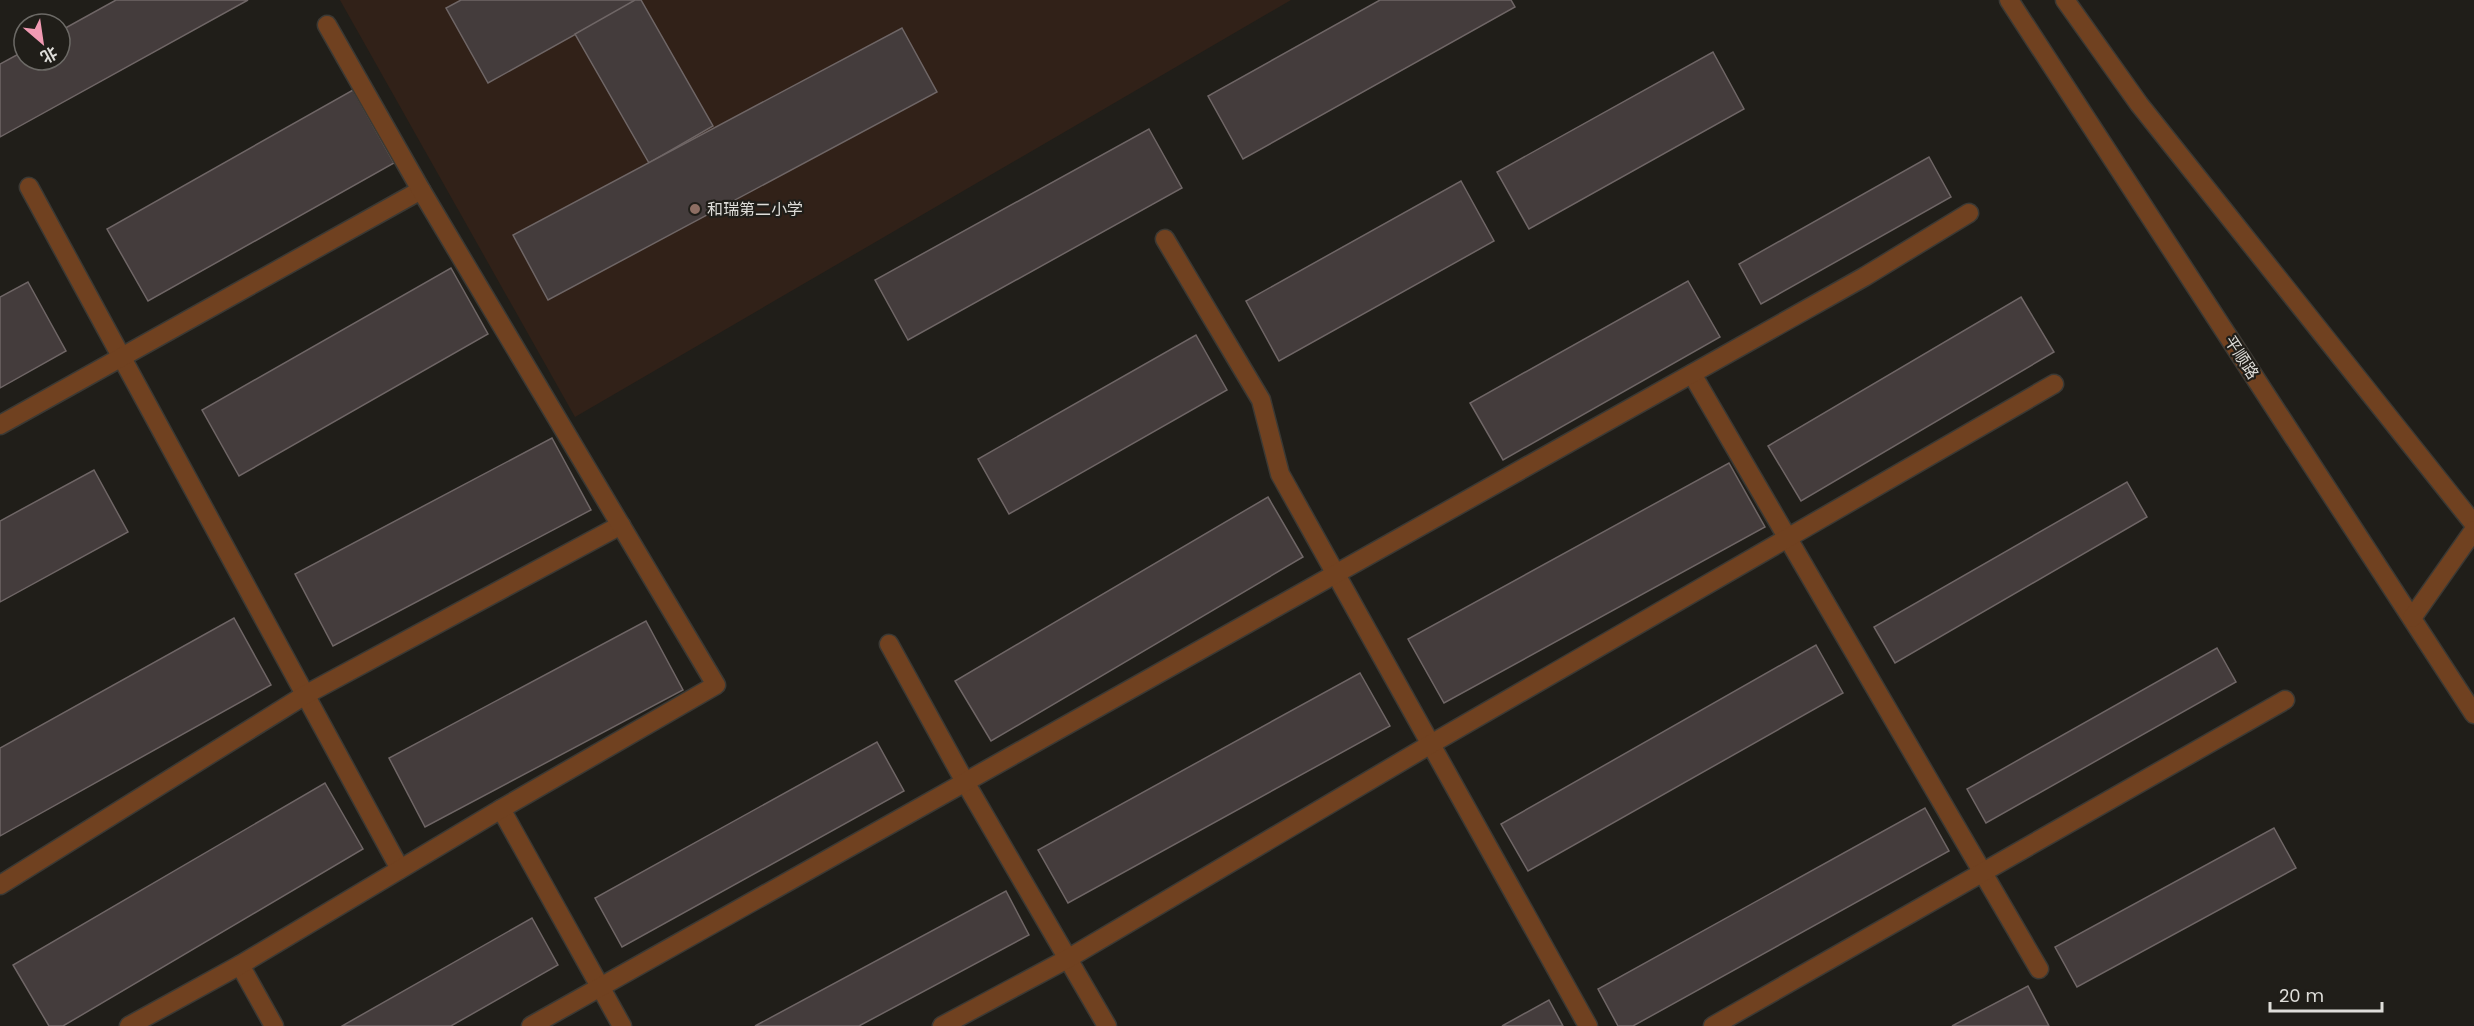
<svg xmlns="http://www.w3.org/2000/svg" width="2474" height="1026" viewBox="0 0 2474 1026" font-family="Poppins,'Noto Sans SC',sans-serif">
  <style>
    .education { fill: #312118 }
    .building { fill: #443c3c; stroke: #6f6666; stroke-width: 1.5 }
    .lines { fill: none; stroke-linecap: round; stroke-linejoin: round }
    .service-casing { stroke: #3b3934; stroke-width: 21 }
    .minor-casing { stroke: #3b3934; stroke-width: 21 }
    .service { stroke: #704120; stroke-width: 18 }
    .minor { stroke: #704120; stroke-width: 18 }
    .education-dot { fill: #8d6e63; stroke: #201e19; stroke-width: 2 }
    .labels { text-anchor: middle; stroke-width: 4.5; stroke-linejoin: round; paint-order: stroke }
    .poi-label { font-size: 16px; fill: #deddd9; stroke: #201e19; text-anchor: start }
    .street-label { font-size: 16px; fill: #deddd9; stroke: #201e19 }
  </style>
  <rect width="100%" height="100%" fill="#201e19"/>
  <!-- education -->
  <path class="education" d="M340,0h951l-716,417z"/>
  <!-- building -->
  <g class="building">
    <path d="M116,0h132l-248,137v-73l24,-13v9h36v-29z"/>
    <path d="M461,0h176l-149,83 -42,-75z"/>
    <path d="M635,0h6l72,126 -64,37 -74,-129z"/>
    <path d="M1380,0h131l4,7 -272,152 -35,-63z"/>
    <path d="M902,28l35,64 -389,208 -35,-65z"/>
    <path d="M1713,52l31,57 -215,120 -32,-57z"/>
    <path d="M353,90l41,73 -246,138 -41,-72z"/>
    <path d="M1149,129l33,59 -274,152 -33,-60z"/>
    <path d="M1929,157l22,40 -190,107 -22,-40z"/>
    <path d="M1461,181l33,60 -215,120 -33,-60z"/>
    <path d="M451,268l37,66 -249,142 -37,-66z"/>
    <path d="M1688,281l32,56 -217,123 -33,-57z"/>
    <path d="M28,282l38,69 -66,37v-91z"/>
    <path d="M2021,297l33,55 -253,149 -33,-55z"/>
    <path d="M1196,335l31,55 -218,124 -31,-55z"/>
    <path d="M552,438l39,72 -258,136 -38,-72z"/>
    <path d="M1729,463l36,64 -321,176 -36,-64z"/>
    <path d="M94,470l34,62 -128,70v-81z"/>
    <path d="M2127,482l20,35 -252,146 -21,-36z"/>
    <path d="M1268,497l35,60 -312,184 -36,-60z"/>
    <path d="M234,618l37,67 -271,151v-88z"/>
    <path d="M646,621l37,69 -258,137 -36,-69z"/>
    <path d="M1816,645l27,48 -315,178 -27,-47z"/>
    <path d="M2217,648l19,34 -250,141 -19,-34z"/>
    <path d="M1360,673l30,53 -322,177 -30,-53z"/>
    <path d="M877,742l27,49 -282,156 -27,-49z"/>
    <path d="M325,783l38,66 -300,177h-14l-36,-61z"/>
    <path d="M1925,808l24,43 -316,175h-15l-20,-37z"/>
    <path d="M2274,828l22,40 -219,119 -22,-40z"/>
    <path d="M1006,891l23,44 -170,91h-104z"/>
    <path d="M532,918l26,47 -107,61h-109z"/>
    <path d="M2028,986l21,40h-97z"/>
    <path d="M1549,1000l14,26h-61z"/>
  </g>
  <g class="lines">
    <!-- service casing -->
    <g class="service-casing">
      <g id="service">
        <path d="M29,187l371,682"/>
        <path d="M1165,239l96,161 19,74 308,552"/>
        <path d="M1692,374l347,595"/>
        <path d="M0,425l421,-235"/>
        <path d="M889,644l76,138 142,244"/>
        <path d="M501,809l121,217"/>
        <path d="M0,885l305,-190 316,-170"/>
        <path d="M240,965l34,61"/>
        <path d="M129,1026l111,-61 261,-156 215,-124 -295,-495 -94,-165"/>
        <path d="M531,1026l1333,-749 105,-64"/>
        <path d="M942,1026l127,-68 362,-214 623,-360"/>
        <path d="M1713,1026l572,-326"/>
      </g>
    </g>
    <!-- minor casing -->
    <g class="minor-casing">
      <g id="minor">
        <path d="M2009,0l465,714"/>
        <path d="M2065,0l74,104 335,420"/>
        <path d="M2412,618l62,-88"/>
      </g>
    </g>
    <!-- service -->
    <use href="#service" class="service"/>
    <!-- minor -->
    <use href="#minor" class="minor"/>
  </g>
  <!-- markers -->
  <circle class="education-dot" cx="695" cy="209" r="6"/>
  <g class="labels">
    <!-- poi labels -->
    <g class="poi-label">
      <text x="707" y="215">和瑞第二小学</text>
    </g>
    <!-- street labels -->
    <g class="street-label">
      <text transform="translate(2242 357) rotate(57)" y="6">平顺路</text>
    </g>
  </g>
  <!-- north arrow -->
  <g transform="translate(42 42) rotate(151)"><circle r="28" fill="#201e19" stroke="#6c6a66" stroke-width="1.5"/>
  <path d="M0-4.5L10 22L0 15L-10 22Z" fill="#f19ab3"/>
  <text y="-9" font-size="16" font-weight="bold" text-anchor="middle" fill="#deddd9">北</text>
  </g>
  <!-- scale -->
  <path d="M2270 1002v9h112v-9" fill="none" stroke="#deddd9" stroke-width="3"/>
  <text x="2279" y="1002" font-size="18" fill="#deddd9" stroke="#201e19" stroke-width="4.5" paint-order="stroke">20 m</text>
</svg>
